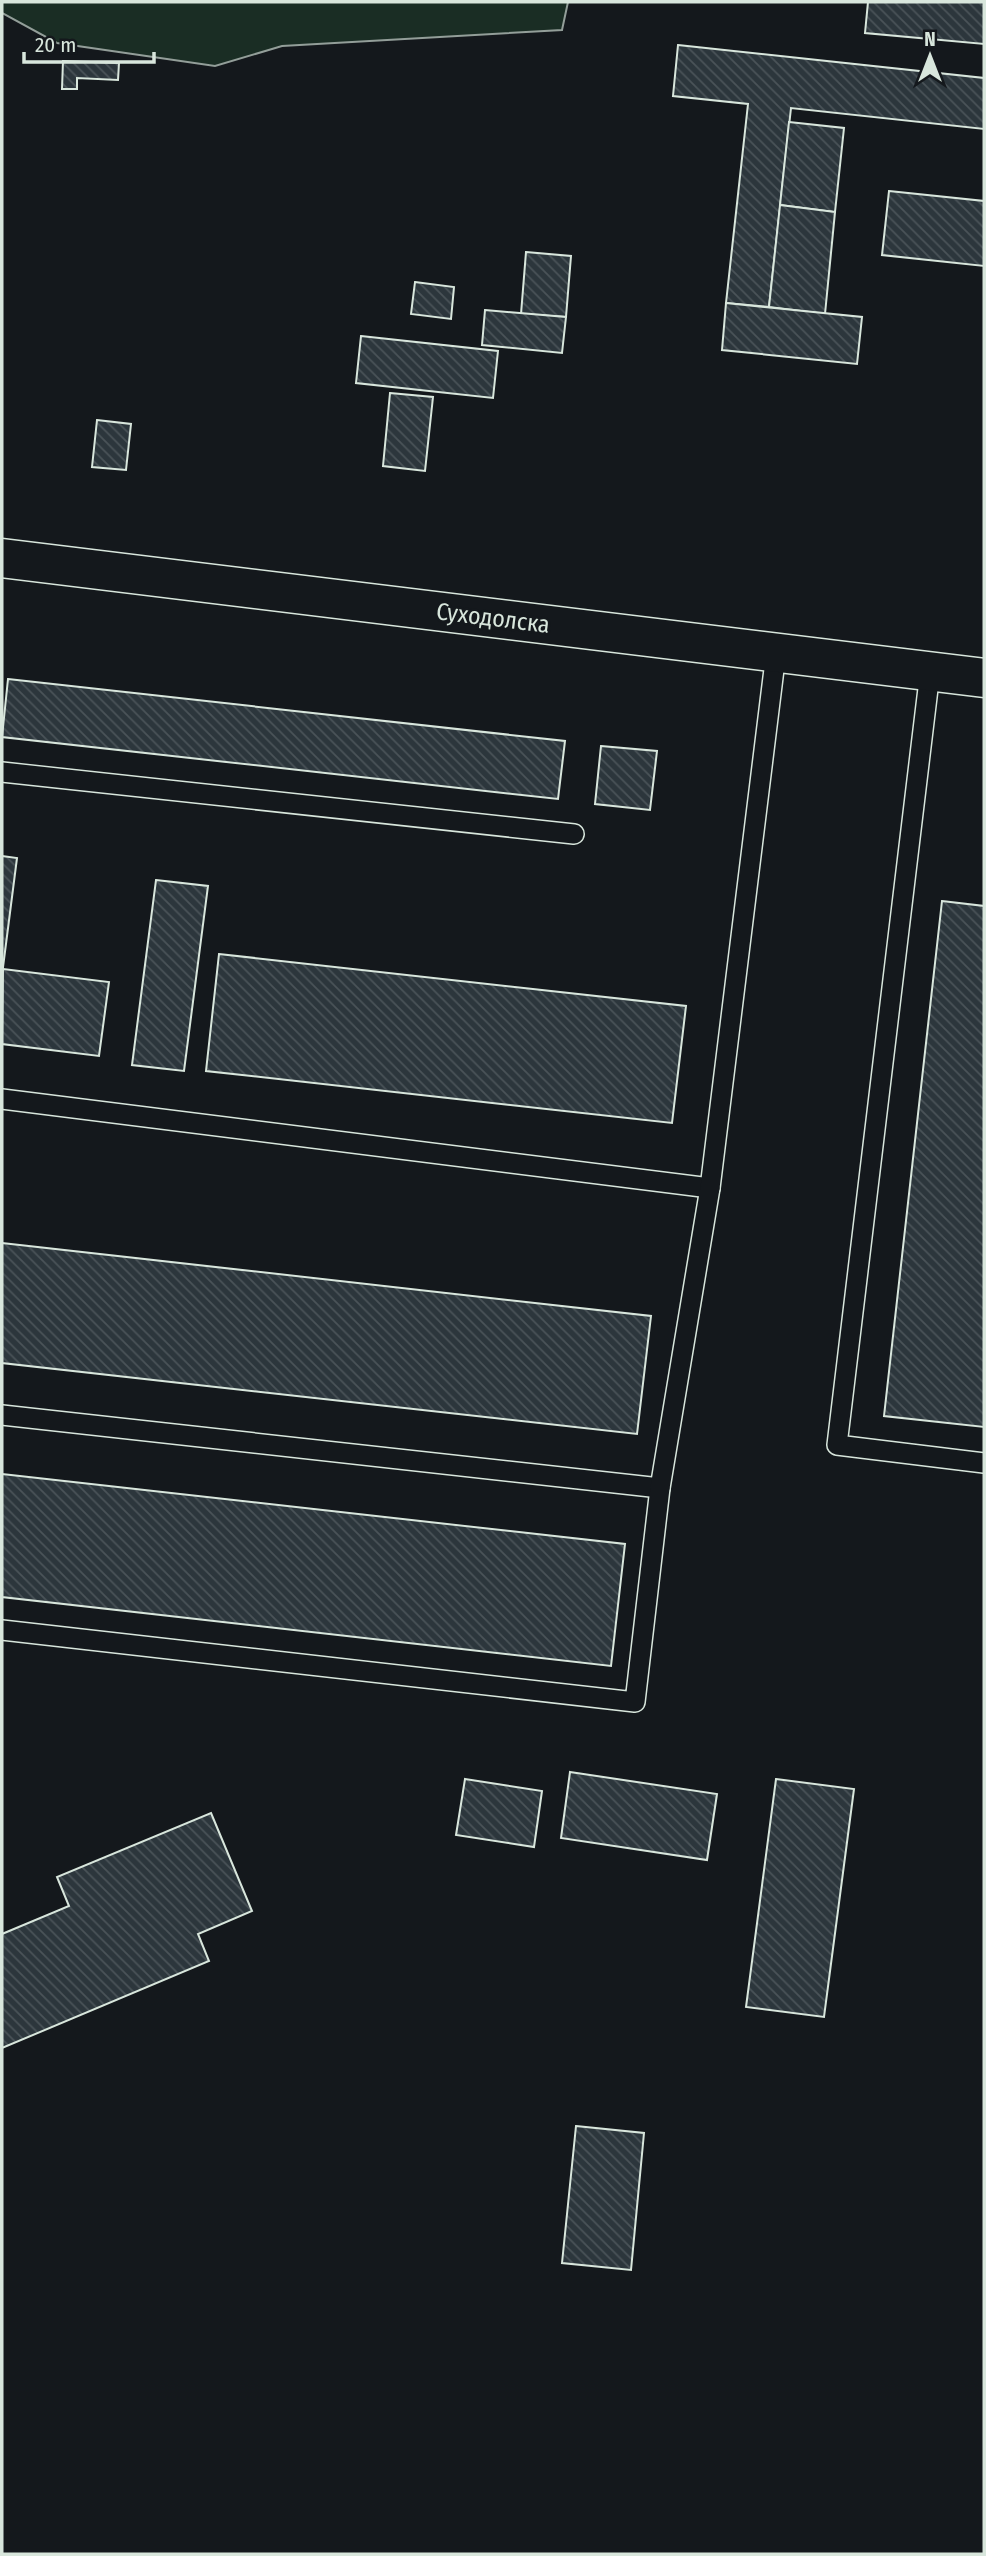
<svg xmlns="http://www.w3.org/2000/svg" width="986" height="2556" viewBox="0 0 986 2556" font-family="'Fira Sans Condensed',sans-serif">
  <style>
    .park { fill: #1a2d24; stroke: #939e99; stroke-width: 2 }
    .building { fill: url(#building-back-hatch); stroke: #d8e6dc; stroke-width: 2 }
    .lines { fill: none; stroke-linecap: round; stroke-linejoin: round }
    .lane-casing { stroke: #d8e6dc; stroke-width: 22 }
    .secondary-casing { stroke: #d8e6dc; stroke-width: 41 }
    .lane { stroke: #14181c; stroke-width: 19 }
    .secondary { stroke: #14181c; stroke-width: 38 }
    .labels { text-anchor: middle; stroke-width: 5; stroke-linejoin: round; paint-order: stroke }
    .street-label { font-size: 24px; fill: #d8e6dc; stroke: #14181c }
  </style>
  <defs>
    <pattern id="building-back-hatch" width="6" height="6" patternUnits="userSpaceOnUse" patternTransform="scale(1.75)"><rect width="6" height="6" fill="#2c363c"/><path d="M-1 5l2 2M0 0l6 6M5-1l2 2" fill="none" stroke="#4a5358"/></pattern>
  </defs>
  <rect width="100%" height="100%" fill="#14181c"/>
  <!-- park -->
  <path class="park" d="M2,2h566l-6,28 -280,16 -67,20 -158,-23 -55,-30z"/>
  <!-- building -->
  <g class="building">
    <path d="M868,2h116v42l-119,-11z"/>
    <path d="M678,45l306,33v51l-193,-21 -22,199 -43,-4 22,-199 -75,-8z"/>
    <path d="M63,61l56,2 -1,17 -41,-2v11h-15z"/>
    <path d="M789,122l55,6 -9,84 -55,-7z"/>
    <path d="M889,191l95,10v65l-102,-11z"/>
    <path d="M780,205l55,7 -10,102 -56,-7z"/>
    <path d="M526,252l45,4 -5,61 -45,-3z"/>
    <path d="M415,282l39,5 -3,32 -40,-5z"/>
    <path d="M726,303l136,14 -5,47 -135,-14z"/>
    <path d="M485,310l81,7 -4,36 -80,-8z"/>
    <path d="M361,336l137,15 -5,47 -137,-15z"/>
    <path d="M390,393l43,4 -8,74 -42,-5z"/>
    <path d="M97,420l34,4 -5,46 -34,-3z"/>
    <path d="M8,679l557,62 -7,58 -556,-62z"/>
    <path d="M601,746l56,5 -7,59 -55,-6z"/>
    <path d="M2,856l15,2 -15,117z"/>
    <path d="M156,880l52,6 -24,185 -52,-6z"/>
    <path d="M942,901l42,5v521l-100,-11z"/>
    <path d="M219,954l467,52 -14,117 -466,-52z"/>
    <path d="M3,969l106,13 -10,74 -97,-12z"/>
    <path d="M2,1243l649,73 -14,118 -635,-71z"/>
    <path d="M2,1474l623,70 -14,122 -609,-69z"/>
    <path d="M570,1772l147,22 -10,66 -146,-22z"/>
    <path d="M465,1779l77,12 -8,56 -78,-12z"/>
    <path d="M776,1779l78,10 -30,228 -78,-10z"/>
    <path d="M211,1813l41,98 -54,23 11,27 -207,87v-114l67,-28 -12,-29z"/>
    <path d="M576,2126l68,7 -13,137 -69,-7z"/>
  </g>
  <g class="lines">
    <!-- lane casing -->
    <g class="lane-casing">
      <g id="lane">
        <path d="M930,672l-93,773 147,18"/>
        <path d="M2,772l572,62"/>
        <path d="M2,1099l708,89"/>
        <path d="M2,1415l658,73"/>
        <path d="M2,1630l633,72 25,-214 50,-300 66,-535"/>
      </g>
    </g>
    <!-- secondary casing -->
    <g class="secondary-casing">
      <path id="secondary" d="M2,558l982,120"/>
    </g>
    <!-- lane -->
    <use href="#lane" class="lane"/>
    <!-- secondary -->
    <use href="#secondary" class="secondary"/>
  </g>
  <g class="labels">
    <!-- street labels -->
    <g class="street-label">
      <text transform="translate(493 618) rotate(7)" y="8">Суходолска</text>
    </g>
  </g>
  <!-- border -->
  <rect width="986" height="2556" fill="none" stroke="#d8e6dc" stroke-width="7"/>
  <!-- north arrow -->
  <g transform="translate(930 56)" stroke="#14181c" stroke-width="5" paint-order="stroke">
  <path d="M0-5L12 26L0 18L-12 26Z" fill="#d8e6dc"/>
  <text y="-10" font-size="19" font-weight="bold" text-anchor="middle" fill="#d8e6dc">N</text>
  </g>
  <!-- scale -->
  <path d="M24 52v10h130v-10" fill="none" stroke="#d8e6dc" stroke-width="3.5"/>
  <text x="35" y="52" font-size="21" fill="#d8e6dc" stroke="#14181c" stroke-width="5" paint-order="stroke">20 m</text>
</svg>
